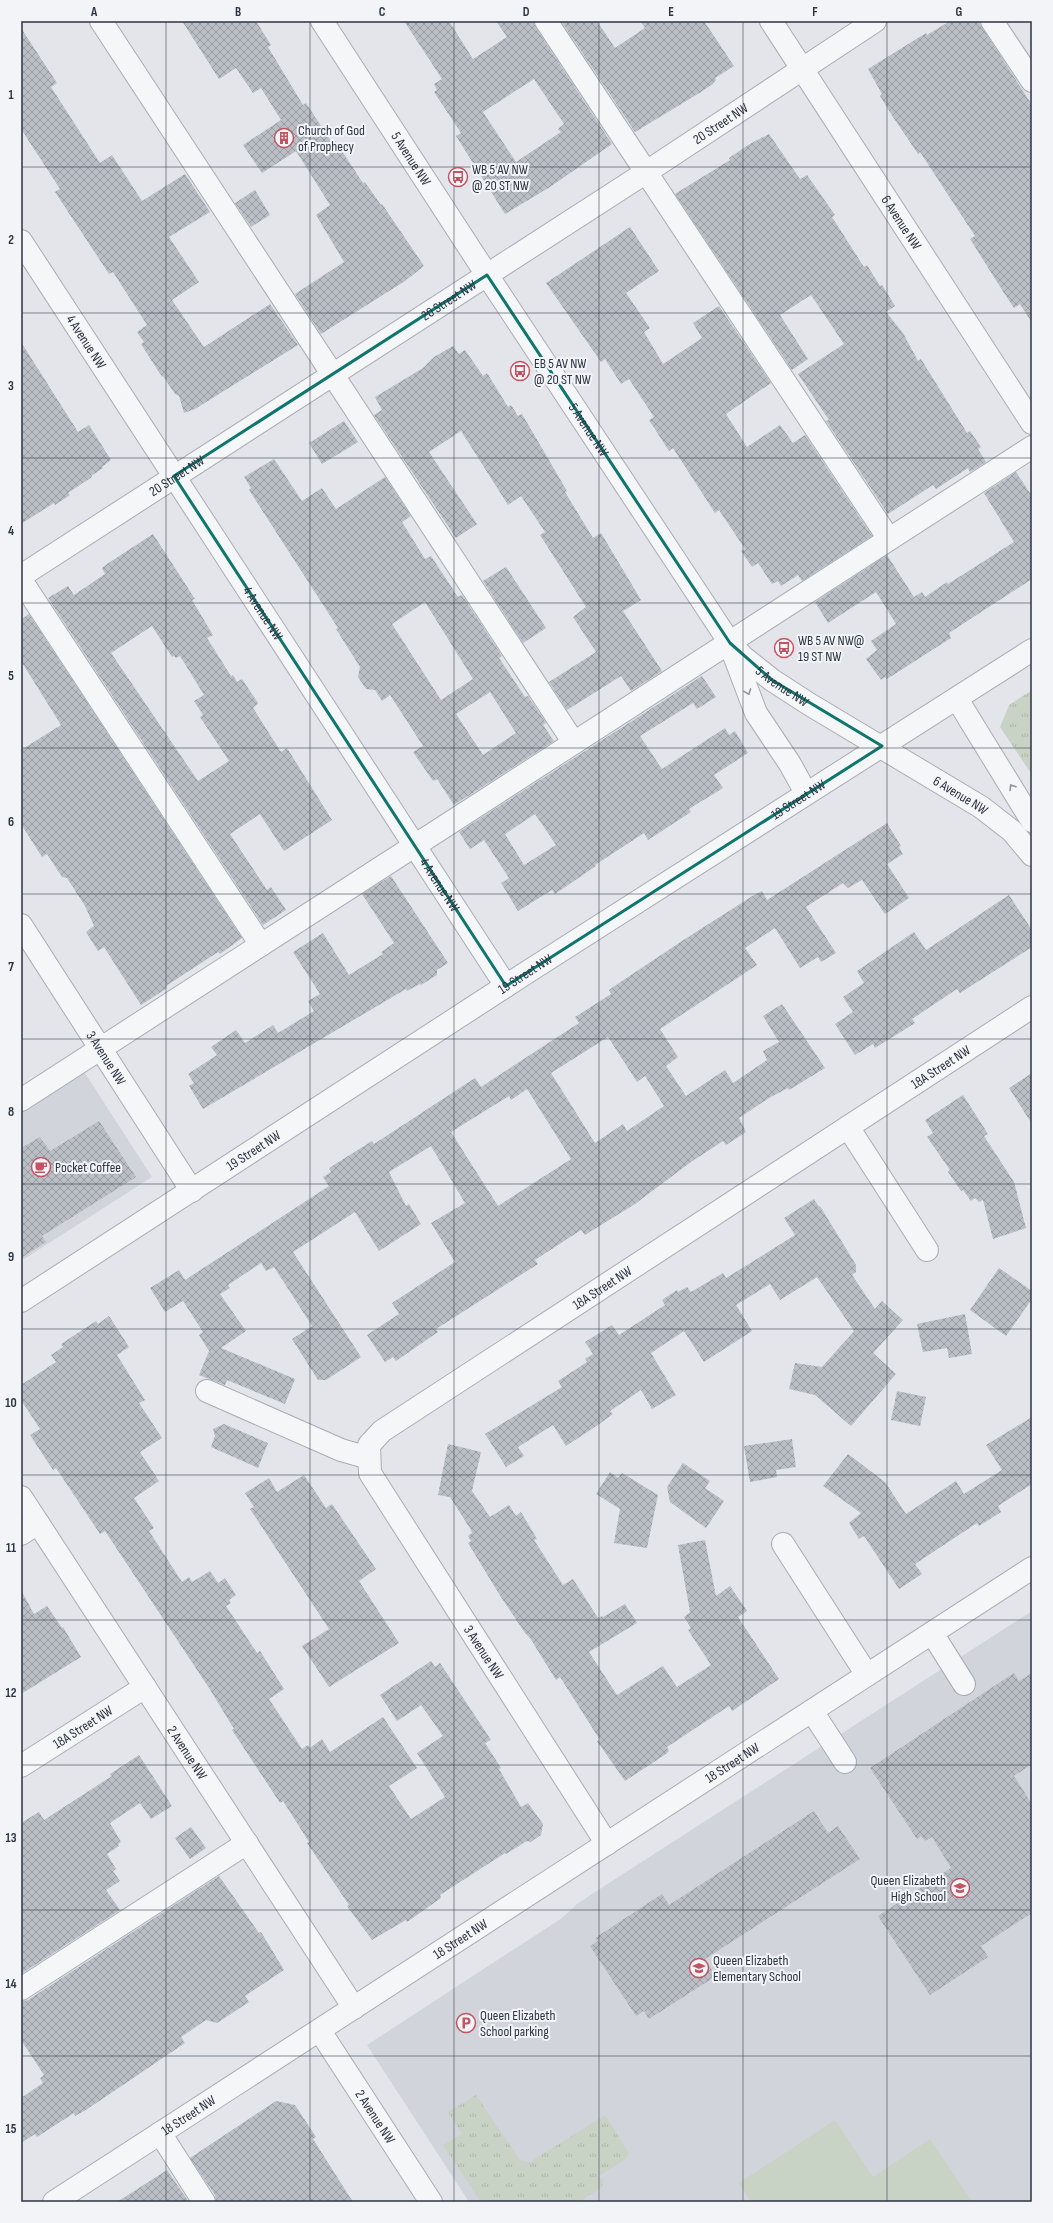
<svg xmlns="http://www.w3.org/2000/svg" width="1053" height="2223" viewBox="0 0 1053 2223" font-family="'Sofia Sans Condensed',sans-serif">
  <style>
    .built { fill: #d1d4db }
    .grass { fill: #c8d3c5 }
    .park { fill: url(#park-tufts) }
    .building { fill: url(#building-cross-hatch); fill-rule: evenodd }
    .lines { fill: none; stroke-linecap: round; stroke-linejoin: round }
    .minor-casing { stroke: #a8acb4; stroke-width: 24 }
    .minor { stroke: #f5f6f8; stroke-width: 22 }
    .oneway { stroke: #90949c }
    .marked { fill: none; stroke: #0f766e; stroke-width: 3; stroke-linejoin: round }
    .grid { fill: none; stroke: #2c3341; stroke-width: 1; stroke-opacity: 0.55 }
    .labels { text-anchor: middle; stroke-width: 4; stroke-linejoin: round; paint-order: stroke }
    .street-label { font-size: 14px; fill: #2c3341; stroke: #f2f4f7 }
    .poi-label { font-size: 14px; fill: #2c3341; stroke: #f2f4f7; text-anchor: start }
    .neatline { fill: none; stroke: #2c3341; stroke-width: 1.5 }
    .grid-label { font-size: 13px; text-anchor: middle; font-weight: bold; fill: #2c3341 }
  </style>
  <defs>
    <pattern id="park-tufts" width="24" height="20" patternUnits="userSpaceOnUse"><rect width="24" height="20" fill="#c8d3c5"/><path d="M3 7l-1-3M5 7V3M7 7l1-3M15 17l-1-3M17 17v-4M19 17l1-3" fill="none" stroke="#acb6aa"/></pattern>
    <pattern id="building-cross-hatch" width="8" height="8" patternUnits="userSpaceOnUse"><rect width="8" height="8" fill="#babfc6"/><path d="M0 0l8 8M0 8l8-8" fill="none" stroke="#979ca2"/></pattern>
  </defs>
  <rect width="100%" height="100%" fill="#e3e5ea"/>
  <!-- built -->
  <g class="built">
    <path d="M81,1067l71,110 -131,84v-155z"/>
    <path d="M1032,1611v591h-563l-102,-157 195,-127 15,-14 32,-21z"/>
  </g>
  <!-- grass -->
  <path class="grass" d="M835,2120l38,57 57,-38 42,63h-221l-12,-19z"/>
  <!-- park -->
  <g class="park">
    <path d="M1032,690v85l-32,-48 9,-22z"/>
    <path d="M476,2095l44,65 10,2 75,-47 24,38 -3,6 -27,17 4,5 -1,6 -23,15h-98l-38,-57 19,-11 -14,-22z"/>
  </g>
  <!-- building -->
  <g class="building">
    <path d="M182,21h74l15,24 -3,2 35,58 3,-2 25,38 3,-2 29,44 2,-1 16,23 1,-1 42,62 -19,15 -84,53 -26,-40 49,-32 -28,-47 14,-10 -34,-54 -34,22 -19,-28 38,-25 -20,-32 -8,5 -17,-25 -17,11z"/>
    <path d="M404,21h45l24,38 34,-22 -11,-16h38l2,7 76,116 -62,43 -45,27 -49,-78 5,-3 -27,-41 3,-2 -3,-6 8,-5zM534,79l30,45 -6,5 3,3 -45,30 -33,-50z"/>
    <path d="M561,21h36l18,27 30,-20 -5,-7h64l30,45 -19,12 1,2 -3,4 -12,8 -66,40z"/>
    <path d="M950,21h28l54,84v218l-12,-19 -6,4 -10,-15 -34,-54 5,-3 -55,-84 -2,2 -27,-40 -11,-18 2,-2 -14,-25 58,-36 1,2z"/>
    <path d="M21,28l36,55 -6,4 49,76 12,-8 30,46 43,-27 25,38 -41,25 30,45 -27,18 32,47 66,-43 28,41 -103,64 -11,4 -5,-17 -4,-2 -12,-18 -1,1 -21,-33 3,-2 -7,-10 10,-7 -34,-53 -4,2 -54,-82 5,-3 -39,-60z"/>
    <path d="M769,134l31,45 7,-4 28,40 -3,2 32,50 3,-2 13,21 2,-1 13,21 -9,6 17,21 15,28 3,-2 46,74 3,-2 11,16 -3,2 8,13 -16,10 -2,-4 -32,21 -3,-4 -45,29 -62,-93 3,-1 -31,-46 46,-30 -33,-49 -31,20 28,44 -16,11 -117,-176 55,-34 -1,-2 19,-13z"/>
    <path d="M255,190l15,25 -19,12 -16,-24z"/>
    <path d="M630,227l29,44 -33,22 24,35 -6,4 19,32 39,-26 -9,-15 26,-17 52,77 -45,31 21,33 33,-22 13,18 12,-8 67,101 -70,45 -4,-6 -17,11 -3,-5 -6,3 -14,-21 -6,4 -11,-16 4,-2 -26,-39 -4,3 -42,-65 -4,3 -20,-31 5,-3 -25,-38 -8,5 -16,-25 -4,3 -55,-79z"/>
    <path d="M21,342l57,90 11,-7 22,35 -9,7 1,1 -12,8 1,1 -24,16 2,2 -15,10 -1,-2 -33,21z"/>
    <path d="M453,346l6,8 6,-4 18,26 4,-3 21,34 3,-2 7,11 4,-2 45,77 -2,1 28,46 8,-5 40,67 -18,11 39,60 -31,20 -10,-15 -54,34 -18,-28 47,-30 -23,-35 13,-10 -46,-72 5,-3 -24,-36 -13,9 -47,-74 -32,21 48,72 -21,14 -82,-123 8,-5 -7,-13 48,-29 11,-11z"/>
    <path d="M344,421l14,21 -36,22 -13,-21z"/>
    <path d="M274,459l28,42 20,-13 14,21 49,-32 26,39 -9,6 23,37 6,-3 27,41 4,-2 40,61 -3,2 26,39 3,-1 18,27 -3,2 11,16 -100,64 -17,-26 -4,2 -20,-29 10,-6 -33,-51 -8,6 -7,-11 -9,-1 -8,-12 2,-10 -24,-38 2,-1 -89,-138 2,-2 -7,-11zM425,602l48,77 -32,21 -49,-76zM490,692l26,41 -33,22 -27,-41z"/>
    <path d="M1016,472l16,24v83l-83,54 2,5 -64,41 -2,-2 -4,3 -15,-21 11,-9 -6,-9 25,-17 -20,-32 -48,31 -13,-21 72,-47 27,42 8,-5 3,5 22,-15 1,2 66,-42 -30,-49z"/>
    <path d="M153,534l42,65 -3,1 21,35 -6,3 24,38 2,-1 4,7 5,-3 16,24 -5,5 28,44 6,-4 45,72 -48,31 -24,-37 -30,20 37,56 4,-3 15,23 -23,15 -215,-327 20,-12 6,9 31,-21 -3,-6 5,-4zM152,626l20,31 2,-1 2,2 4,-2 24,39 -10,6 9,14 -3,2 29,44 -31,20 -87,-128z"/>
    <path d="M506,567l40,61 -23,15 -40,-62z"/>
    <path d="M29,614l213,324 -22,16 -2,-2 -52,34 1,2 -26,17 -37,-58 -6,4 -12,-19 8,-6 -9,-20 -18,-28 -5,-1 -15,-23 -5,3 -21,-33v-74l40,-25 -40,-64v-42z"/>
    <path d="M702,676l14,21 -19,12 -4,-6 -53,33 22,33 63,-41 4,7 6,-4 13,22 -34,22 9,13 -34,21 2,3 -43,28 -4,-7 -49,32 1,1 -41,28 -3,-4 -34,21 -17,-28 8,-5 -25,-38 -14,9 -11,-17zM535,814l21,31 -32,20 -19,-31z"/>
    <path d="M887,823l14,23 -2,1 4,7 -16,10 22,34 -24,16 -23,-34 -14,8 -5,-5 -37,24 30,46 -15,9 -3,-5 -18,11 -25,-40 -30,20 12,17 -97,64 18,28 -12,9 20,30 39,-26 8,13 34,-23 -4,-9 16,-9 -16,-26 19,-12 43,64 -36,22 -1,-2 -19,10 -30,20 7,14 -20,13 -3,-4 -32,21 -56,42 -50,31 -4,-5 -46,30 3,4 -102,65 2,3 -42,29 -3,-4 -8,5 -18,-27 32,-21 -7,-11 63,-41 -24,-39 34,-20 -34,-57 -42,26 17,34 3,-2 12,20 -42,27 -24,-39 -62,40 68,105 -35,23h-8l-26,-41 20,-13 -38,-59 -8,4 -5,-8 -33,22 2,3 -10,6 26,37 -25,17 74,31 -10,25 -58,-24 -2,5 -26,-10 10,-24 -10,-16 4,-3 -20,-31 -18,11 -15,-24 29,-18 6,10 144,-94 -6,-9 8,-5 -2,-4 43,-27 2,3 101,-66 6,9 98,-64 -4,-6 36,-23 -2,-4 7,-5 66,-44 72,-46 8,-4 5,9zM608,1037l29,45 8,-6 19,30 -37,25 -4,-7 -28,19 -44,-70zM527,1089l44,70 -73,47 -47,-74 58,-36 2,4z"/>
    <path d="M391,876l57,87 -11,7v5l-16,10 -1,-1 -13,7 -1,-2 -203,120 -14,-23 5,-3 -6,-9 29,-19 -6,-8 25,-17 9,13 28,-18 5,8 36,-22 -6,-10 12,-7 -27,-42 30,-19 26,42 34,-21 -2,-2 13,-9 -32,-49z"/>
    <path d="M1009,895l23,35v17l-72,46 -3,-4 -45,30 3,4 -40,25 -2,-4 -18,11 -20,-31 18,-12 -10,-15 21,-14 -7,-12 57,-39 12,18z"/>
    <path d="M1032,1073v51l-23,-36z"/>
    <path d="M963,1095l25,39 -4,2 30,46 12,46 -33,11 -10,-39 -4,2 -4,-4 -4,3 -8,-11 -2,1 -13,-19 2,-2 -23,-33 6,-4 -8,-13z"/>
    <path d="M99,1121l37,56 -94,59 4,6 -25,16v-110l19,-11 10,14z"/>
    <path d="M814,1199l5,8 1,-1 36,59v7l-4,3 23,34 7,-8 21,19 -30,33 23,21 -45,52 -36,-31 -26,-6 6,-26 27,4 32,-36 -37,-54 -37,23 -10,-16 -34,21 16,26 -48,31 -20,-31 -33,22 25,42 -24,14 -11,-19 -31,21 3,3 -15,11 -32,21 -13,-21 -35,22 6,9 -18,11 -21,-33 77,-47 -4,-6 29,-19 -2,-3 8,-5 -8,-12 27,-17 7,10 46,-30 -3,-5 15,-10 1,2 9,-5 4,5 32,-19 3,5 13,-8 56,-35 -11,-17z"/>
    <path d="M999,1268l33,23v8l-26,37 -36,-26z"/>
    <path d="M965,1314l7,40 -23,4 -2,-10 -24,4 -6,-28z"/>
    <path d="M109,1316l20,31 -12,8 28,45 -6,3 23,35 -22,14 19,29 -25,17 20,30 -5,3 33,51 7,-5 3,5 18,-11 8,12 7,-5 11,17 -7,5 2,3 -5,3 31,47 3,-2 24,38 -15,10 33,50 6,-4 2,3 12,-9 8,13 53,-35 34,51 -28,18 22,33 34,-22 -28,-44 26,-17 -22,-31 -24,16 -17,-26 51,-34 4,6 5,-4 51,77 -6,3 16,25 -2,1 22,38 7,-4 15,21 -2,11 -10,7 -4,-1 -21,13 -1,-1 -65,42 1,3 -34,24 -1,-2 -34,20 -25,-34 2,-1 -42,-62 2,-1 -26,-41 -3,2 -48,-73 2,-1 -25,-41 -104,-157 -5,3 -44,-66 -3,2 -23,-35 10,-6 -19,-29v-15l35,-23 -5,-7 12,-8 -2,-3 35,-23 2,3z"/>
    <path d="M897,1391l29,6 -6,29 -29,-6z"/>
    <path d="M1032,1417v67l-34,22 3,6 -22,14 -2,-3 -62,41 7,10 -23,15 -35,-53 -5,3 -10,-16 12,-10 -38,-27 25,-32 37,28 21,32 50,-33 8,13 38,-24 -16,-25z"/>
    <path d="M224,1424l44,19 -10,25 -47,-21 4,-11 -2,-7z"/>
    <path d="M792,1439l4,28 -20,3 1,7 -27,5 -6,-36z"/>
    <path d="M448,1444l33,8 -9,39 18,26 19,-12 7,11 5,-4 16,27 -3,1 29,45 10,-6 25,39 4,-2 1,1 22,-13 12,19 -48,29 28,43 46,-29 14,21 34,-22 -23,-35 3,-2 -7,-11 6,-5 -12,-67 27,-5 11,56 14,-10 17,25 -9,6 41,62 -47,32 -3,-5 -62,41 2,4 -3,3 -41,27 -28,-40 3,-1 -40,-63 -4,3 -26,-42 -5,-5 -26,-39 -31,-51 3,-2 -3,-5 4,-3 -1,-3 -21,-33 -12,-2z"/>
    <path d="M683,1463l27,18 -5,7 19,13 -18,27 -36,-26 -3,-15z"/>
    <path d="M610,1472l8,6 4,-5 36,22 -11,53 -33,-5 6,-34 -24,-15z"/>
    <path d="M304,1475l22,33 6,-4 44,65 -17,12 40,62 -70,44 -27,-41 27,-17 -79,-120 4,-2 -9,-14 24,-15 8,14z"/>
    <path d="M21,1590l13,24 13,-8 15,22 1,-1 18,30 -60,37z"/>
    <path d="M1014,1673l5,8 13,-8v91l-18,12 18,28v109l-51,33 7,11 -58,38 -52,-79 73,-48 -19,-31 -7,4 -4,-5 -4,3 -47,-71z"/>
    <path d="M139,1755l33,51 -21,13 -11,-16 -30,20 11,19 -3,2 1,2 -12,8 9,15 -3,2 7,10 -14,9 14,20 -99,64v-151l18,-11 5,8 68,-44 -2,-2z"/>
    <path d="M814,1811l14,22 10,-7 22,33 -155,100 11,17 -67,43 -5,-8 -8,5 -46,-70 8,-5 -3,-3 67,-44 7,11z"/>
    <path d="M191,1827l15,21 -16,11 -15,-21z"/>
    <path d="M219,1876l40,57 2,-1 23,38 -39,26 4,6 -32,21 -11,-3 -25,17 4,6 -99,67 -11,6 -1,-3 -37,24 -2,-3 -14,9v-45l22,-15 -3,-5 4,-3 -23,-35v-39l7,-1z"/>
    <path d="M276,2101l19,4 21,32 -3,2 40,63h-137l-1,-7 -25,-37z"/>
    <path d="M167,2170l22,32h-72z"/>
  </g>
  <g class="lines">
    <!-- minor casing -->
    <g class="minor-casing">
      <g id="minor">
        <path d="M101,21l473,722"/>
        <path id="s1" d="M322,21l165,254 243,368 13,14 29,23 37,24 172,103 31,24 20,24"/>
        <path d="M546,21l343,518"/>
        <path id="s2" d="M771,21l261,402"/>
        <path d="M992,21l40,60"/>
        <path id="s3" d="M21,241l485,745"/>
        <path id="s4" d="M21,576l624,-403 230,-152"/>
        <path d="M21,580l240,365"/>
        <path d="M731,647l25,66 34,51 16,29"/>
        <path d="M957,699l75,122"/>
        <path id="s5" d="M21,925l171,266"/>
        <path d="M21,1100l1011,-653"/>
        <path d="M848,1127l79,123"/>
        <path id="s6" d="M21,1301l508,-330 503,-321"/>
        <path d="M207,1391l134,59 28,8"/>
        <path id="s7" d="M21,1497l333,511"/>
        <path d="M21,1534l17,-11"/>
        <path d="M783,1544l84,131"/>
        <path d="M932,1633l32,51"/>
        <path d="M812,1711l33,51"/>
        <path id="s8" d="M21,1766l124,-79"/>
        <path id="s9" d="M607,1844l-237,-371 -1,-28 13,-14 650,-424"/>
        <path d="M21,1989l226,-146"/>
        <path id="s10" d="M320,2031l111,171"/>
        <path d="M160,2133l44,69"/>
        <path id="s11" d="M54,2202l978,-634"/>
      </g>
    </g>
    <!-- minor -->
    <use href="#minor" class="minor"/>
  </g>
  <!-- one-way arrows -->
  <defs><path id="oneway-chevron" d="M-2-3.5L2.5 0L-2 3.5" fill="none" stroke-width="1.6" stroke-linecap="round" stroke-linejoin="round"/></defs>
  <g class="oneway">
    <use href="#oneway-chevron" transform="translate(748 692) rotate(70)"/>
    <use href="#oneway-chevron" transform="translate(1012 787) rotate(-122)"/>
  </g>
  <!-- marked area -->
  <path class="marked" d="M487,275l243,368 42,37 110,66 -376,240 -332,-510z"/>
  <!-- grid -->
  <path class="grid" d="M166,21v2181M310,21v2181M454,21v2181M599,21v2181M743,21v2181M887,21v2181M21,167h1011M21,313h1011M21,458h1011M21,603h1011M21,748h1011M21,894h1011M21,1039h1011M21,1184h1011M21,1329h1011M21,1475h1011M21,1620h1011M21,1765h1011M21,1910h1011M21,2056h1011"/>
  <!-- icons -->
  <defs>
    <g id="building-ring" transform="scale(1)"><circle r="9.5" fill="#f2f4f7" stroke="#c45362" stroke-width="1.5"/><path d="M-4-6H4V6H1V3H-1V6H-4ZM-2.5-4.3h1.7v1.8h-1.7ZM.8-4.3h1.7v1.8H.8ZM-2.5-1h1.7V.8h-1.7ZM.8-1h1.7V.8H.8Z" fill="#c45362"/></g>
    <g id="bus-ring" transform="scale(1)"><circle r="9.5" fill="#f2f4f7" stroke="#c45362" stroke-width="1.5"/><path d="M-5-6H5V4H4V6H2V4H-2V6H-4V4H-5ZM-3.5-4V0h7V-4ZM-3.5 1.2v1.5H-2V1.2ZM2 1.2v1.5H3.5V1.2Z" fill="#c45362"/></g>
    <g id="cafe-ring" transform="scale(1)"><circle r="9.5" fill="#f2f4f7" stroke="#c45362" stroke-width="1.5"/><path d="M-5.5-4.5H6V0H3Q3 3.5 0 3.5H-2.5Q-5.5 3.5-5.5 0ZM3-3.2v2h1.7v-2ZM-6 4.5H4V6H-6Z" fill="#c45362"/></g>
    <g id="school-ring" transform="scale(1)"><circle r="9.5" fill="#f2f4f7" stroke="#c45362" stroke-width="1.5"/><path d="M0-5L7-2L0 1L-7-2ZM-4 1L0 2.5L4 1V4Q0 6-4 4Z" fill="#c45362"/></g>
    <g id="parking-ring" transform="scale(1)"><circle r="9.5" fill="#f2f4f7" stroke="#c45362" stroke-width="1.5"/><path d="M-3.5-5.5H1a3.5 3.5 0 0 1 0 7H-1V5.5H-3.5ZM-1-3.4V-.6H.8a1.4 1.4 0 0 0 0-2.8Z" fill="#c45362"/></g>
  </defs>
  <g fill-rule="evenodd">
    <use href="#building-ring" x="284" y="138"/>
    <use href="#bus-ring" x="458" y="177"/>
    <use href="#bus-ring" x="520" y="371"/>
    <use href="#bus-ring" x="784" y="648"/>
    <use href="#cafe-ring" x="41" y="1167"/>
    <use href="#school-ring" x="960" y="1888"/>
    <use href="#school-ring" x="699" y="1968"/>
    <use href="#parking-ring" x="466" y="2023"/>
  </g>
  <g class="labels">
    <!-- street labels -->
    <g class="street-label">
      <text dy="5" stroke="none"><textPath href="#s4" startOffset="833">20 Street NW</textPath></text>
      <text dy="5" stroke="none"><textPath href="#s1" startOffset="164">5 Avenue NW</textPath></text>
      <text dy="5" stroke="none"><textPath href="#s2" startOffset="240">6 Avenue NW</textPath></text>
      <text dy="5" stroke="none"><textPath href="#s4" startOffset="509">20 Street NW</textPath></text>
      <text dy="5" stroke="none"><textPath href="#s3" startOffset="120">4 Avenue NW</textPath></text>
      <text dy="5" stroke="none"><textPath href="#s1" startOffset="488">5 Avenue NW</textPath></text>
      <text dy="5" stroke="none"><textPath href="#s4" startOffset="185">20 Street NW</textPath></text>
      <text dy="5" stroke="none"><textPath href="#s3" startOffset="444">4 Avenue NW</textPath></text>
      <text dy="5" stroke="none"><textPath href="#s1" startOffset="812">5 Avenue NW</textPath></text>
      <text dy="5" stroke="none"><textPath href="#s1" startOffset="1021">6 Avenue NW</textPath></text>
      <text dy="5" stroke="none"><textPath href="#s6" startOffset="925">19 Street NW</textPath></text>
      <text dy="5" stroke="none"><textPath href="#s3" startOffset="768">4 Avenue NW</textPath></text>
      <text dy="5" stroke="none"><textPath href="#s6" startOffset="601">19 Street NW</textPath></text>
      <text dy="5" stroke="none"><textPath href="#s5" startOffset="158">3 Avenue NW</textPath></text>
      <text dy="5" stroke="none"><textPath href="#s9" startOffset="1154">18A Street NW</textPath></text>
      <text dy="5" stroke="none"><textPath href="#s6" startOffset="277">19 Street NW</textPath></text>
      <text dy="5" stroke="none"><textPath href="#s9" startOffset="750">18A Street NW</textPath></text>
      <text transform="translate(484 1652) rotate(57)" y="5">3 Avenue NW</text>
      <text dy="5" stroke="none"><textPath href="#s8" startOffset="73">18A Street NW</textPath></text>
      <text dy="5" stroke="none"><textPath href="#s7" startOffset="305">2 Avenue NW</textPath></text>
      <text dy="5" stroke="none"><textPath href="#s11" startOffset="808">18 Street NW</textPath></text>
      <text dy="5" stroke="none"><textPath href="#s11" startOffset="484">18 Street NW</textPath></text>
      <text dy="5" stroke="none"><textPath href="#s11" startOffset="160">18 Street NW</textPath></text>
      <text dy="5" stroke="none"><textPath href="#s10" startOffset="102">2 Avenue NW</textPath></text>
    </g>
    <!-- poi labels -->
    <g class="poi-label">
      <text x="298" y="135">Church of God<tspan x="298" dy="16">of Prophecy</tspan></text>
      <text x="472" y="174">WB 5 AV NW<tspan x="472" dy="16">@ 20 ST NW</tspan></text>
      <text x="534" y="368">EB 5 AV NW<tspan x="534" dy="16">@ 20 ST NW</tspan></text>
      <text x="798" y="645">WB 5 AV NW@<tspan x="798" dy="16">19 ST NW</tspan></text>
      <text x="55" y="1172">Pocket Coffee</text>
      <text x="946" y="1885" text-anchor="end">Queen Elizabeth<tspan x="946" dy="16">High School</tspan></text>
      <text x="713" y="1965">Queen Elizabeth<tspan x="713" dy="16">Elementary School</tspan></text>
      <text x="480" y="2020">Queen Elizabeth<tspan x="480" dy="16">School parking</tspan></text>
    </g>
  </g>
  <!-- border -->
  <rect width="1053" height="2223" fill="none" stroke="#f2f4f7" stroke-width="44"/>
  <rect x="22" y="22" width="1009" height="2179" class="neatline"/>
  <g class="grid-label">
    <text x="94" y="16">A</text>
    <text x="238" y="16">B</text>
    <text x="382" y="16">C</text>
    <text x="526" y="16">D</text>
    <text x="671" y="16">E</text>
    <text x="815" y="16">F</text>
    <text x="959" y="16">G</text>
    <text x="11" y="99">1</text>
    <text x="11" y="244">2</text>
    <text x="11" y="390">3</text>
    <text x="11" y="535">4</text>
    <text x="11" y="680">5</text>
    <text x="11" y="826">6</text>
    <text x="11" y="971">7</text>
    <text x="11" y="1116">8</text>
    <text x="11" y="1261">9</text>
    <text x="11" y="1407">10</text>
    <text x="11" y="1552">11</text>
    <text x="11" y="1697">12</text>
    <text x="11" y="1842">13</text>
    <text x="11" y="1988">14</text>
    <text x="11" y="2133">15</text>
  </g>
</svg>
